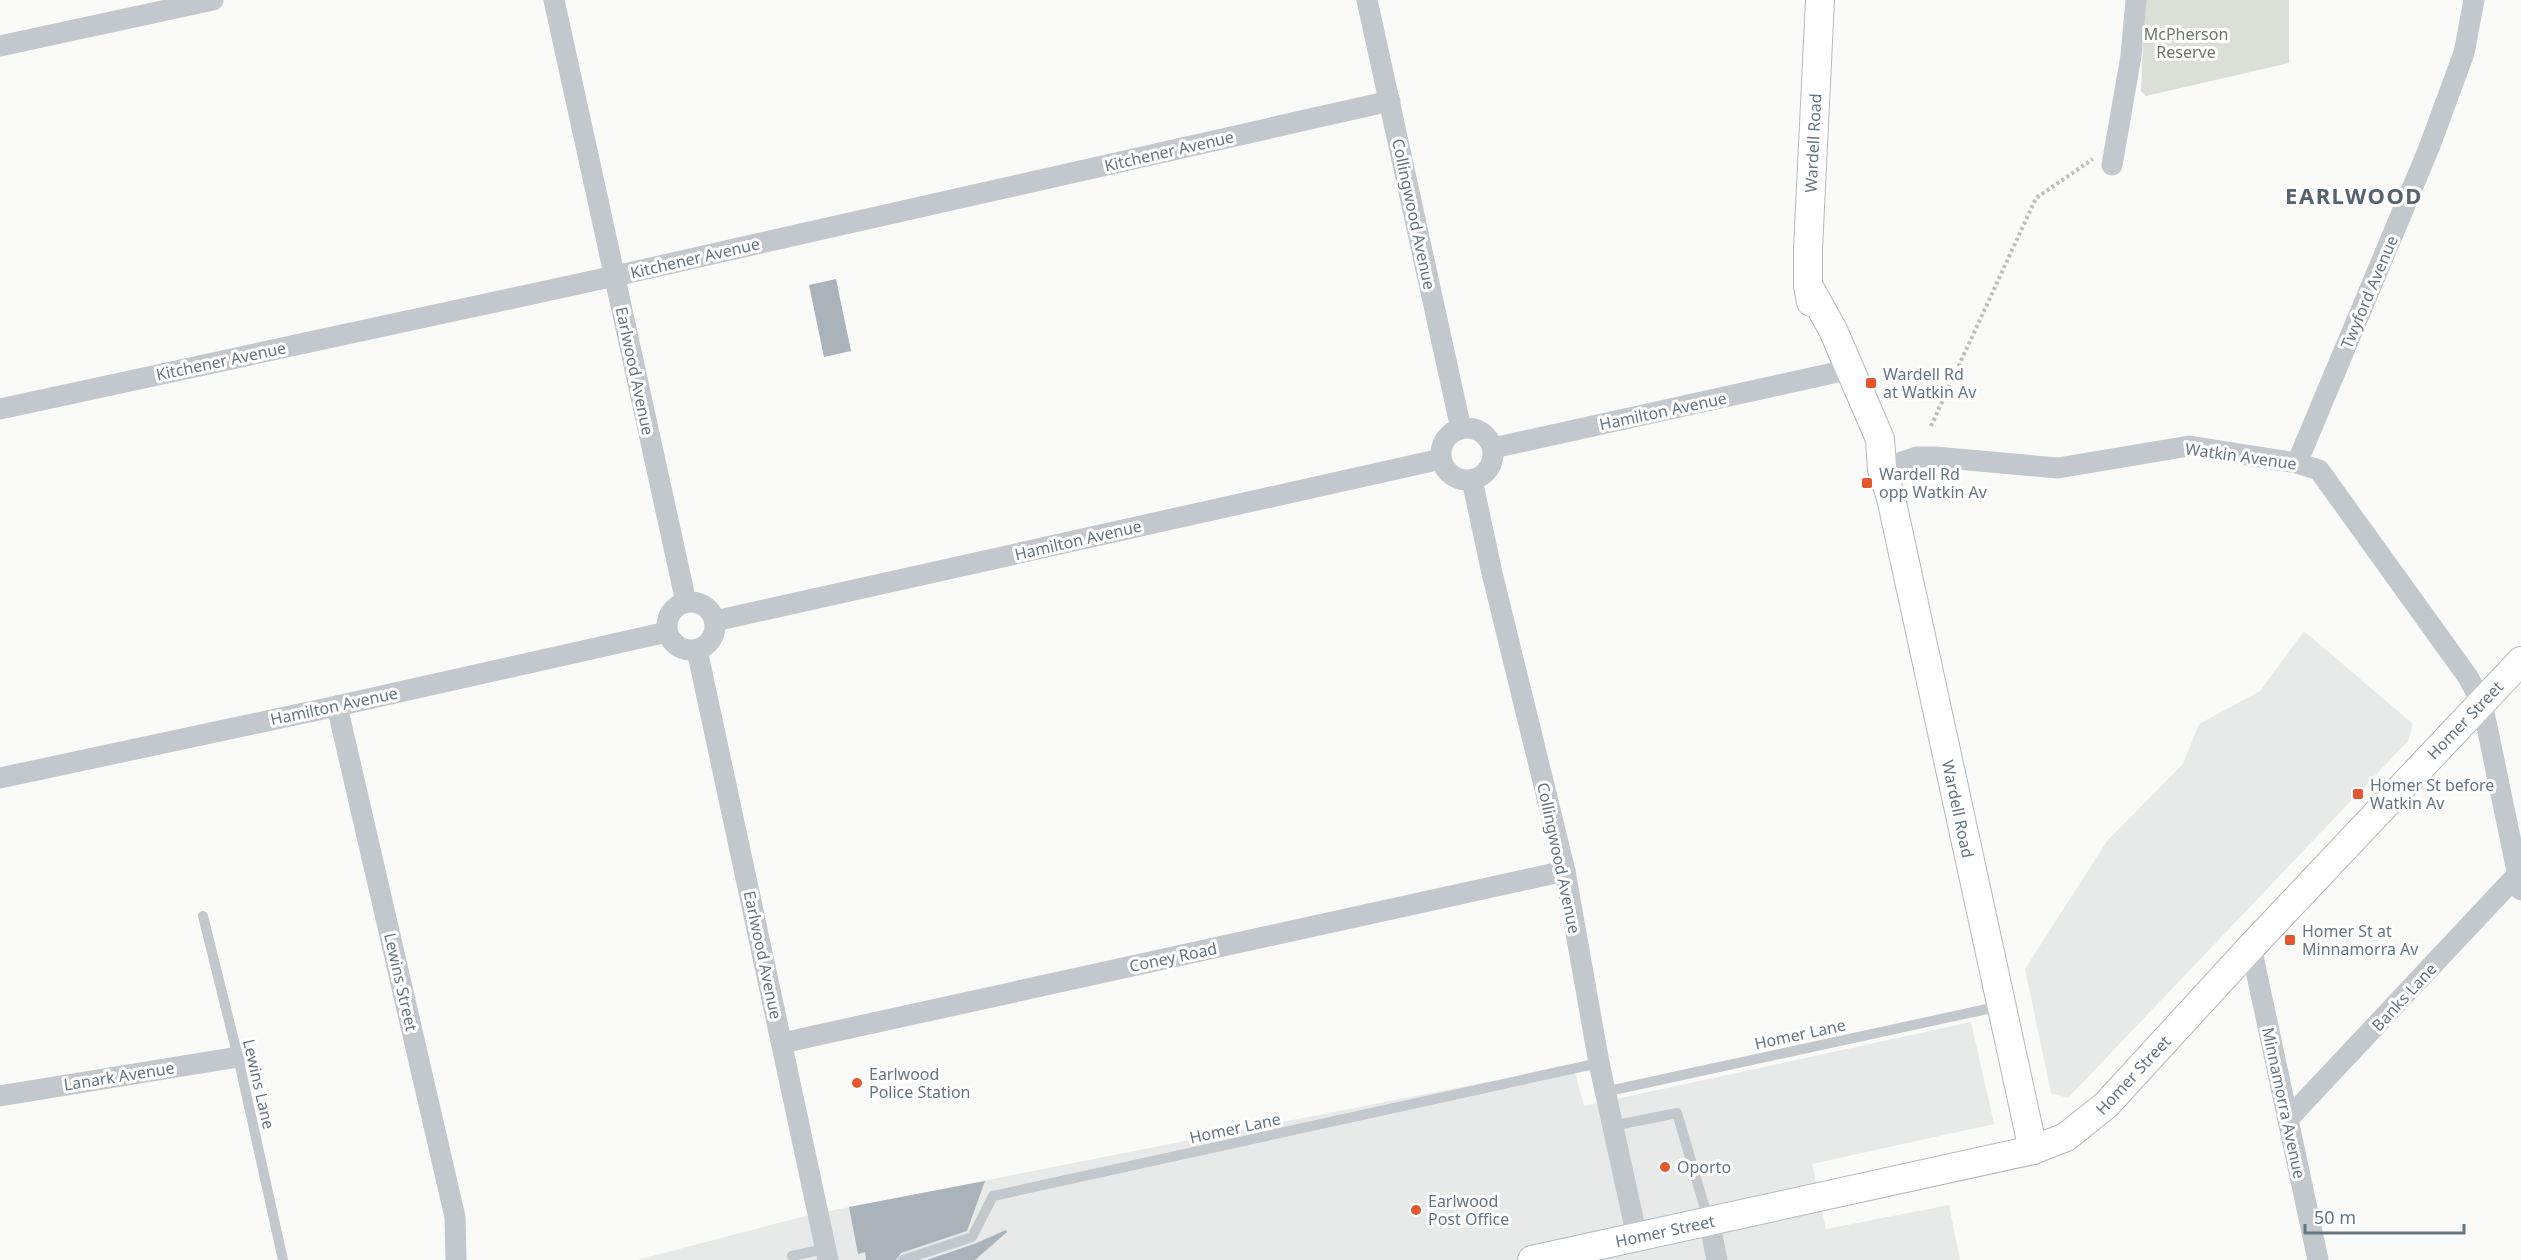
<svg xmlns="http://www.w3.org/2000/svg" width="2521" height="1260" viewBox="0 0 2521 1260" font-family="'Noto Sans',sans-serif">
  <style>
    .built { fill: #e8e9e9 }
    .green { fill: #dadfd7 }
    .building { fill: #aab3b9 }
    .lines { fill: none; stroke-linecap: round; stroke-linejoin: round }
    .secondary-casing { stroke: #b3babf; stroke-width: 30 }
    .path { stroke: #bbbfc2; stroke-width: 4; stroke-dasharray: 3 3; stroke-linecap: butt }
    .lane { stroke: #c3c8cc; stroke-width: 10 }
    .street { stroke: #c3c8cc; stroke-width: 21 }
    .secondary { stroke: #fff; stroke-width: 28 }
    .poi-dot { fill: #e4572e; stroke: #fff; stroke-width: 2 }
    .labels { text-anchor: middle; stroke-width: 6; stroke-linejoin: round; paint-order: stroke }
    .park-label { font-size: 16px; fill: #687a64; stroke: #fff }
    .street-label { font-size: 16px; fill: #657683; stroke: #fff }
    .poi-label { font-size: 16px; fill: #657683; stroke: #fff; text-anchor: start }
    .district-label { font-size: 22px; font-weight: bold; letter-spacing: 1.5px; fill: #57646e; stroke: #fff }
  </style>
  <rect width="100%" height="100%" fill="#fafaf8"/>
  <!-- built -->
  <g class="built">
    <path d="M2304,631l109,93 -5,17 -340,357 -17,-5 -26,-124 82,-128 76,-77 16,-40 61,-33z"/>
    <path d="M1971,1022l23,102 -182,40 14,65 123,-24 11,55h-1323l172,-45 764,-150 11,41z"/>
  </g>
  <!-- green -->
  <path class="green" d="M2145,0h144v63l-143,33 -5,-5z"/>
  <!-- building -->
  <g class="building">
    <path d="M836,279l15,72 -27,6 -15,-72z"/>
    <path d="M985,1181l-18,50 -66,22 -5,7h-30l-1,-8 -7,2 -9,-47z"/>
    <path d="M1006,1230l1,2 -32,28h-48l47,-16z"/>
  </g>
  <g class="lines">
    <!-- secondary casing -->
    <g class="secondary-casing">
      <g id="secondary">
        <path d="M1808,285l25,45 47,109 2,30 9,29 142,652"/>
        <path d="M1811,302l-3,-17v-36l12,-249"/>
        <path d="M1532,1260l501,-110 33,-13 40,-32 145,-158 270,-286"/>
      </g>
    </g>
    <!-- path -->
    <path class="path" d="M1931,426l105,-228 57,-39"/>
    <!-- lane -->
    <g class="lane">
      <path d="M203,916l35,141 45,203"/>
      <path d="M1604,1092l397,-86"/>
      <path d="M1612,1126l65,-13 31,106"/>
      <path d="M792,1256l33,-7"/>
      <path d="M903,1260l69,-23 21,-41 606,-133"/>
    </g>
    <!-- street -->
    <g class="street">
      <path d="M554,0l132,602"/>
      <path d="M1367,0l94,429"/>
      <path d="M0,46l213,-46"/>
      <path d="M2112,165l19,-109 5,-56"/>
      <path d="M0,409l615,-133 775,-175"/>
      <circle cx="1467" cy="454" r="26"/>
      <path d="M1493,448l340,-75"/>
      <path d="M2297,463l132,-315 35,-95 10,-53"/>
      <path d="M1882,469l35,-12h18l123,11 131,-22 108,17 22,7 149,207 14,26 39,187"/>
      <path d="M1472,480l20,93 73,298 34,192 38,174"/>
      <circle cx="691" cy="626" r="24"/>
      <path d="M715,621l726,-162"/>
      <path d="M697,650l131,610"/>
      <path d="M337,706l118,511 1,43"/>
      <path d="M0,778l337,-72 330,-74"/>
      <path d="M2251,947l67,313"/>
      <path d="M782,1043l783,-172"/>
      <path d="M0,1096l238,-39"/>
      <path d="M2288,1119l230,-245"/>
      <path d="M1709,1221l8,39"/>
    </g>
    <!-- secondary -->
    <use href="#secondary" class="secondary"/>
  </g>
  <!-- markers -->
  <g class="poi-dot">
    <rect x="1865" y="377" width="12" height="12" rx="3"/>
    <rect x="1861" y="477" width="12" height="12" rx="3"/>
    <rect x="2352" y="788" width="12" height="12" rx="3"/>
    <rect x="2284" y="934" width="12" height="12" rx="3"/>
    <circle cx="857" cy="1083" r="6"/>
    <circle cx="1665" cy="1167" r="6"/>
    <circle cx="1416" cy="1210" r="6"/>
  </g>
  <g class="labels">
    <!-- park labels -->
    <g class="park-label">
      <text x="2186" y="40">McPherson<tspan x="2186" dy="18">Reserve</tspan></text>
    </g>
    <!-- street labels -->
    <g class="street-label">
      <text transform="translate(1813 143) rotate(-87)" y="6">Wardell Road</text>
      <text transform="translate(1169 151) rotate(-13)" y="6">Kitchener Avenue</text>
      <text transform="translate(1414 214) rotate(78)" y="6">Collingwood Avenue</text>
      <text transform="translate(695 258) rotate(-13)" y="6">Kitchener Avenue</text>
      <text transform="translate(2369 292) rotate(-67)" y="6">Twyford Avenue</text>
      <text transform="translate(221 361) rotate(-12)" y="6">Kitchener Avenue</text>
      <text transform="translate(635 371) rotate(78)" y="6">Earlwood Avenue</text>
      <text transform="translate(1663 411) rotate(-12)" y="6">Hamilton Avenue</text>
      <text transform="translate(2241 456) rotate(8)" y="6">Watkin Avenue</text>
      <text transform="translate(1078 540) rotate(-13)" y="6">Hamilton Avenue</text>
      <text transform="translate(334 706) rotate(-12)" y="6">Hamilton Avenue</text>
      <text transform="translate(2465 720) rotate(-46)" y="6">Homer Street</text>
      <text transform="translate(1958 809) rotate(78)" y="6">Wardell Road</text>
      <text transform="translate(1559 858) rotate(78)" y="6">Collingwood Avenue</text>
      <text transform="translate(763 955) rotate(78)" y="6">Earlwood Avenue</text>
      <text transform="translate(1173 957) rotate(-12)" y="6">Coney Road</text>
      <text transform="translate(401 982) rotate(77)" y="6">Lewins Street</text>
      <text transform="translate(2404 997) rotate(-47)" y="6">Banks Lane</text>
      <text transform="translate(1800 1034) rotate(-12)" y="6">Homer Lane</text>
      <text transform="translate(2133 1075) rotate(-47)" y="6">Homer Street</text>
      <text transform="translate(119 1076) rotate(-9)" y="6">Lanark Avenue</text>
      <text transform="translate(259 1084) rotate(77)" y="6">Lewins Lane</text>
      <text transform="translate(2284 1103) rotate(78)" y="6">Minnamorra Avenue</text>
      <text transform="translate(1235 1128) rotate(-12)" y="6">Homer Lane</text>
      <text transform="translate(1665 1231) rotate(-12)" y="6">Homer Street</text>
    </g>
    <!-- poi labels -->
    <g class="poi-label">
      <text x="1883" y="380">Wardell Rd<tspan x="1883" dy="18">at Watkin Av</tspan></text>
      <text x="1879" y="480">Wardell Rd<tspan x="1879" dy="18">opp Watkin Av</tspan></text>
      <text x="2370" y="791">Homer St before<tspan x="2370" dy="18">Watkin Av</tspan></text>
      <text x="2302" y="937">Homer St at<tspan x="2302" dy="18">Minnamorra Av</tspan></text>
      <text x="869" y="1080">Earlwood<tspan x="869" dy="18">Police Station</tspan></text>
      <text x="1677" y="1173">Oporto</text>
      <text x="1428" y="1207">Earlwood<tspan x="1428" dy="18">Post Office</tspan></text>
    </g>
    <!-- district labels -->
    <g class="district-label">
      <text x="2354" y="204">EARLWOOD</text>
    </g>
  </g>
  <!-- scale -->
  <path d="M2305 1224v9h159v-9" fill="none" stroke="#657683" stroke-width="3"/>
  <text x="2314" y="1224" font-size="18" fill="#657683" stroke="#ffffff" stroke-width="4.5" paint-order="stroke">50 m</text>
</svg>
